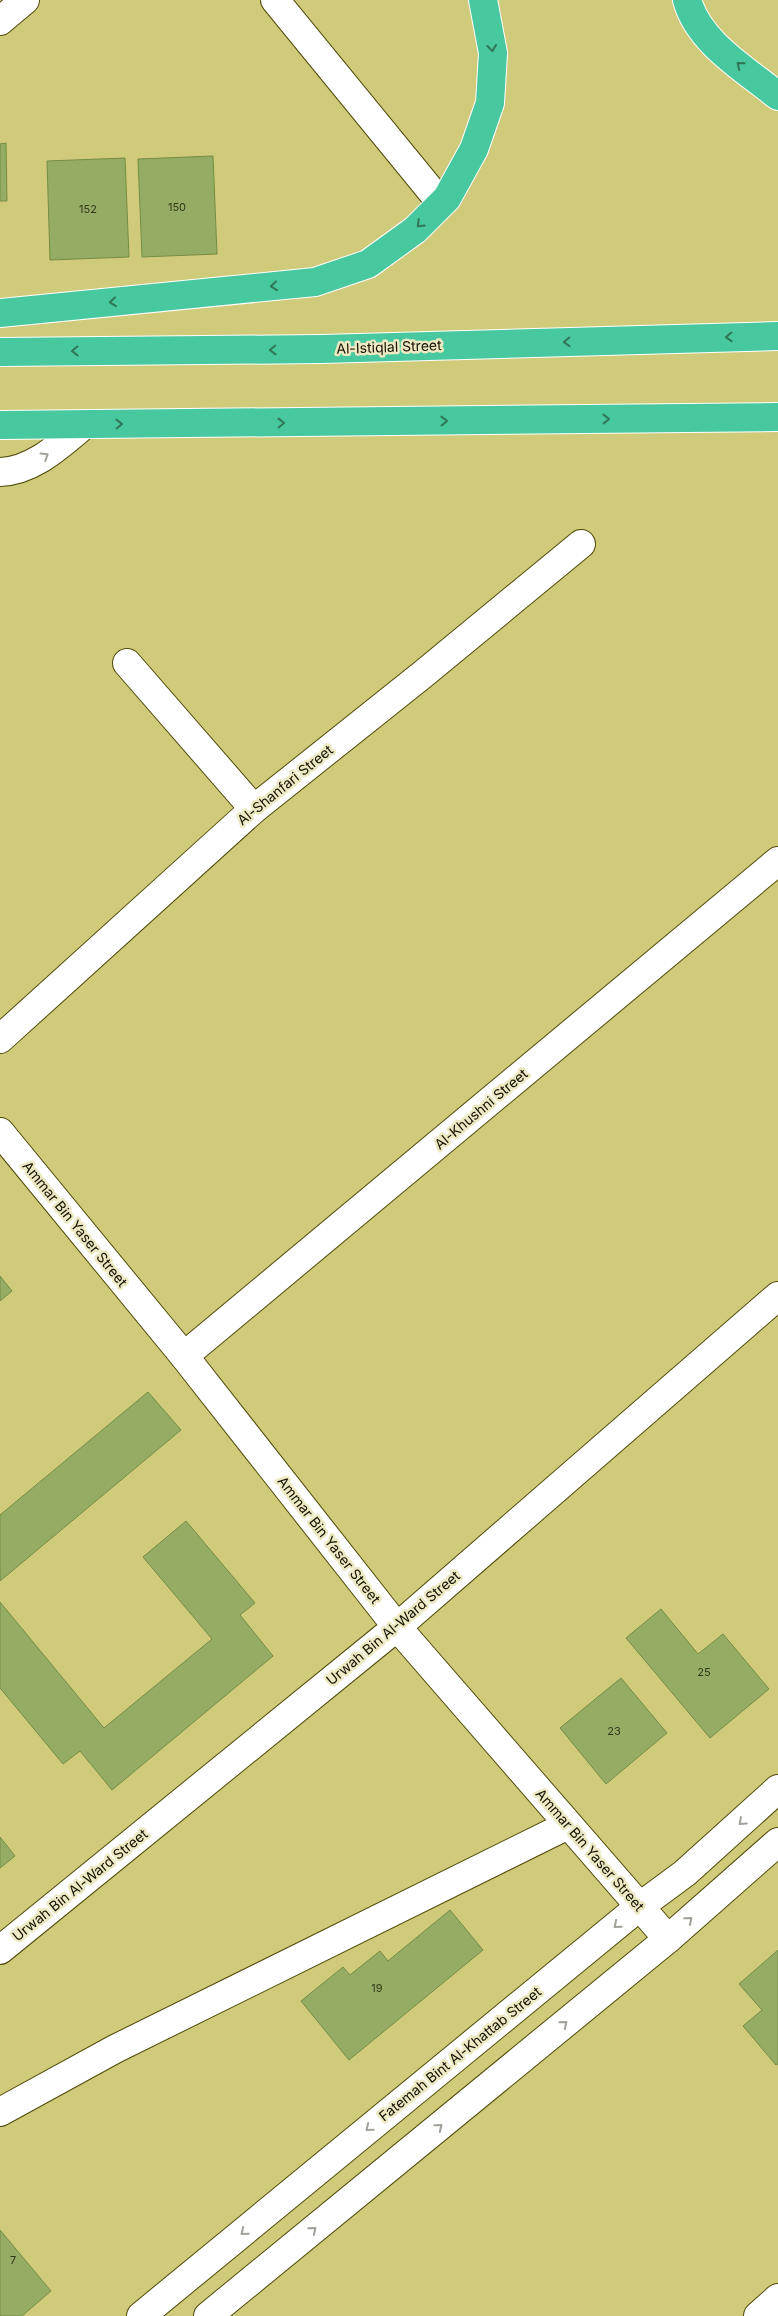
<svg xmlns="http://www.w3.org/2000/svg" width="778" height="2316" viewBox="0 0 778 2316" font-family="Inter,sans-serif">
  <style>
    .building { fill: #94ac64; stroke: #758c45 }
    .lines { fill: none; stroke-linecap: round; stroke-linejoin: round }
    .minor-casing { stroke: #4f4a08; stroke-width: 30 }
    .trunk-casing { stroke: #fff; stroke-width: 30 }
    .minor { stroke: #fff; stroke-width: 28 }
    .trunk { stroke: #47c89e; stroke-width: 28 }
    .oneway { stroke: #307657 }
    .oneway2 { stroke: #a1a099 }
    .labels { text-anchor: middle; stroke-width: 5; stroke-linejoin: round; paint-order: stroke }
    .number-label { font-size: 11px; fill: #333819 }
    .street-label { font-size: 14px; fill: #131100; stroke: #ece9c3 }
  </style>
  <rect width="100%" height="100%" fill="#d0ca7b"/>
  <!-- building -->
  <g class="building">
    <path d="M6,143l1,58h-7v-57z"/>
    <path d="M213,156l4,98 -75,3 -4,-98z"/>
    <path d="M125,158l4,99 -79,3 -3,-99z"/>
    <path d="M0,1276l12,15 -12,10z"/>
    <path d="M148,1392l33,38 -181,151v-66z"/>
    <path d="M186,1521l69,82 -15,12 33,41 -161,134 -32,-39 -17,13 -63,-76v-86l104,126 108,-89 -69,-82z"/>
    <path d="M661,1609l37,45 25,-20 46,55 -59,49 -84,-100z"/>
    <path d="M621,1678l46,55 -61,51 -46,-56z"/>
    <path d="M0,1837l15,19 -15,12z"/>
    <path d="M450,1910l33,40 -134,110 -48,-59 42,-34 7,8 30,-24 8,10z"/>
    <path d="M778,1950v114l-2,1 -33,-39 19,-16 -23,-26z"/>
    <path d="M0,2230l51,61 -29,25h-22z"/>
  </g>
  <g class="lines">
    <!-- minor casing -->
    <g class="minor-casing">
      <g id="minor">
        <path d="M275,0l166,203"/>
        <path d="M0,21l25,-21"/>
        <path d="M0,472c33,-1 60,-27 84,-47"/>
        <path d="M127,663l127,146"/>
        <path d="M0,1039l254,-230 168,-134 159,-131"/>
        <path d="M0,1132l184,224 213,271 271,312"/>
        <path d="M184,1356l594,-495"/>
        <path d="M0,1950l397,-323 381,-331"/>
        <path d="M0,2112l115,-63 453,-224"/>
        <path d="M141,2316l498,-409 46,-34 93,-84"/>
        <path d="M208,2316l460,-377 110,-97"/>
        <path d="M758,2316l20,-18"/>
      </g>
    </g>
    <!-- trunk casing -->
    <g class="trunk-casing">
      <g id="trunk">
        <path d="M687,0c12,43 58,69 91,96"/>
        <path d="M0,313l315,-31 53,-18 47,-34 32,-32 27,-49 16,-46 3,-50 -10,-53"/>
        <path d="M0,352l322,-3 456,-13"/>
        <path d="M0,425l778,-8"/>
      </g>
    </g>
    <!-- minor -->
    <use href="#minor" class="minor"/>
    <!-- trunk -->
    <use href="#trunk" class="trunk"/>
  </g>
  <!-- one-way arrows -->
  <defs><path id="oneway-chevron" d="M-2-3.5L2.5 0L-2 3.5" fill="none" stroke-width="1.6" stroke-linecap="round" stroke-linejoin="round" transform="scale(1.25)"/></defs>
  <g class="oneway">
    <use href="#oneway-chevron" transform="translate(492 48) rotate(83)"/>
    <use href="#oneway-chevron" transform="translate(740 65) rotate(-141)"/>
    <use href="#oneway-chevron" transform="translate(420 224) rotate(136)"/>
    <use href="#oneway-chevron" transform="translate(274 286) rotate(174)"/>
    <use href="#oneway-chevron" transform="translate(113 302) rotate(174)"/>
    <use href="#oneway-chevron" transform="translate(729 337) rotate(178)"/>
    <use href="#oneway-chevron" transform="translate(567 342) rotate(178)"/>
    <use href="#oneway-chevron" transform="translate(273 350) rotate(179)"/>
    <use href="#oneway-chevron" transform="translate(75 351) rotate(179)"/>
    <use href="#oneway-chevron" transform="translate(606 419) rotate(-1)"/>
    <use href="#oneway-chevron" transform="translate(444 421) rotate(-1)"/>
    <use href="#oneway-chevron" transform="translate(281 423) rotate(-1)"/>
    <use href="#oneway-chevron" transform="translate(119 424) rotate(-1)"/>
  </g>
  <g class="oneway2">
    <use href="#oneway-chevron" transform="translate(45 456) rotate(-32)"/>
    <use href="#oneway-chevron" transform="translate(742 1822) rotate(138)"/>
    <use href="#oneway-chevron" transform="translate(689 1920) rotate(-41)"/>
    <use href="#oneway-chevron" transform="translate(617 1925) rotate(141)"/>
    <use href="#oneway-chevron" transform="translate(564 2024) rotate(-39)"/>
    <use href="#oneway-chevron" transform="translate(439 2127) rotate(-39)"/>
    <use href="#oneway-chevron" transform="translate(369 2128) rotate(141)"/>
    <use href="#oneway-chevron" transform="translate(313 2230) rotate(-39)"/>
    <use href="#oneway-chevron" transform="translate(244 2232) rotate(141)"/>
  </g>
  <g class="labels">
    <!-- number labels -->
    <g class="number-label">
      <text x="177" y="211">150</text>
      <text x="88" y="213">152</text>
      <text x="704" y="1676">25</text>
      <text x="614" y="1735">23</text>
      <text x="377" y="1992">19</text>
      <text x="13" y="2264">7</text>
    </g>
    <!-- street labels -->
    <g class="street-label">
      <text transform="translate(389 347) rotate(-2)" y="5">Al-Istiqlal Street</text>
      <text transform="translate(285 785) rotate(-39)" y="5">Al-Shanfari Street</text>
      <text transform="translate(481 1109) rotate(-40)" y="5">Al-Khushni Street</text>
      <text transform="translate(75 1224) rotate(51)" y="5">Ammar Bin Yaser Street</text>
      <text transform="translate(329 1540) rotate(52)" y="5">Ammar Bin Yaser Street</text>
      <text transform="translate(393 1628) rotate(-40)" y="5">Urwah Bin Al-Ward Street</text>
      <text transform="translate(590 1850) rotate(49)" y="5">Ammar Bin Yaser Street</text>
      <text transform="translate(80 1885) rotate(-39)" y="5">Urwah Bin Al-Ward Street</text>
      <text transform="translate(460 2054) rotate(-39)" y="5">Fatemah Bint Al-Khattab Street</text>
    </g>
  </g>
</svg>
